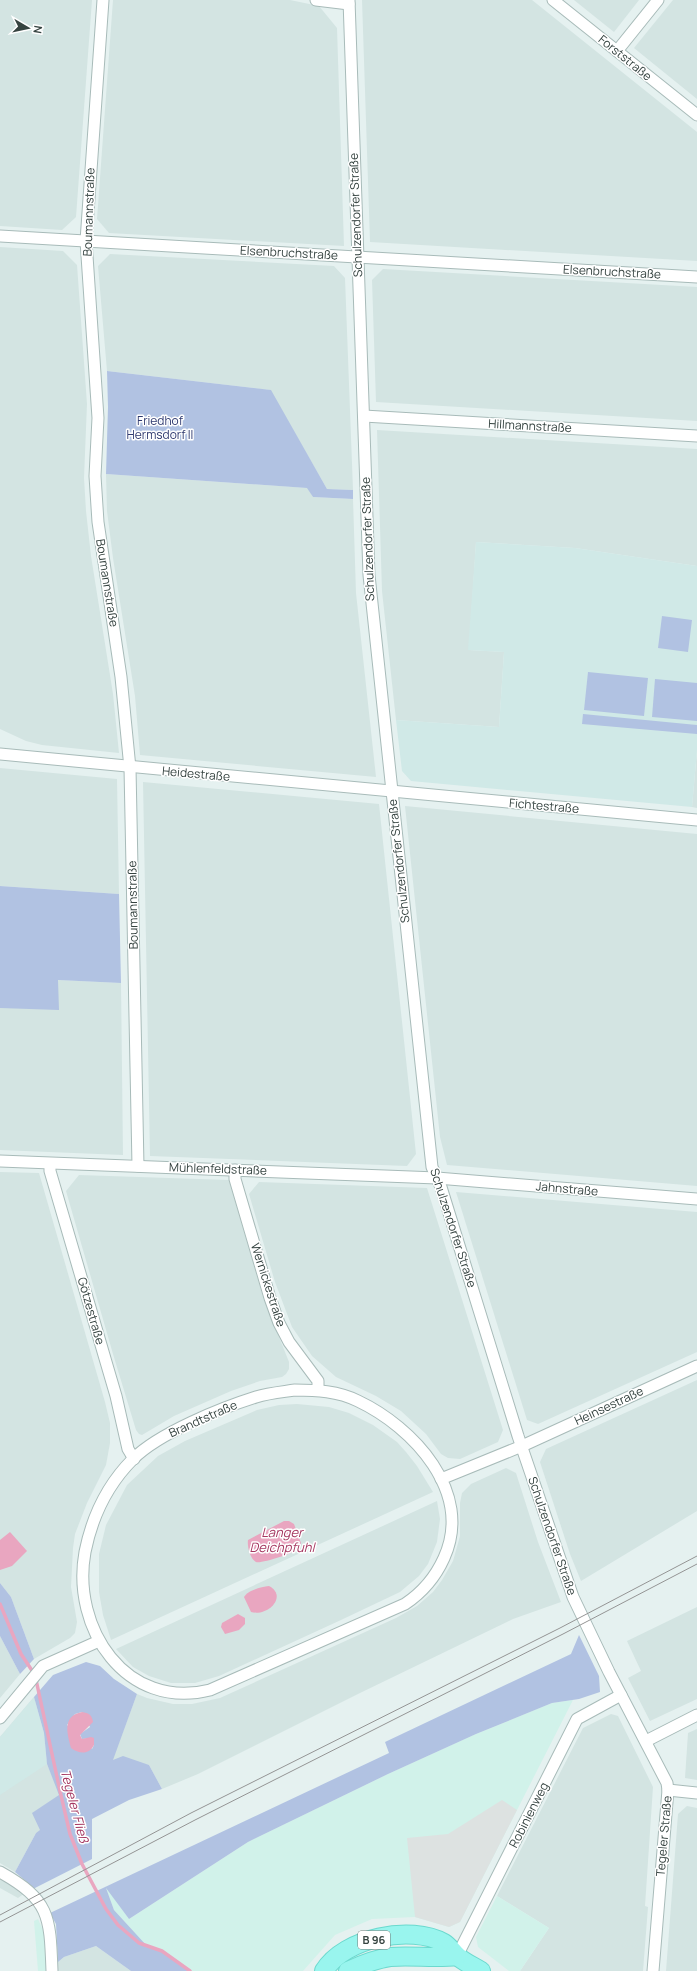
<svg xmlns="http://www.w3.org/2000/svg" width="697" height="1971" viewBox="0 0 697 1971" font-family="Manrope,sans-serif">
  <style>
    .residential { fill: #d3e4e2 }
    .commercial { fill: #d1f2ea }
    .education { fill: #d0e9e7 }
    .green { fill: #b1c2e2; fill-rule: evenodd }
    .parking { fill: #dde2e1 }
    .water { fill: #e9a6c0 }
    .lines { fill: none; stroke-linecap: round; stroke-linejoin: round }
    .stream { stroke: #e9a6c0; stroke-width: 3.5 }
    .street-casing { stroke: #a8bbb9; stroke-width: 13 }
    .primary-casing { stroke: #6bd9ce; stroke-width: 20 }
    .street { stroke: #fff; stroke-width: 11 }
    .primary { stroke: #99f5ee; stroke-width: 18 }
    .tram { stroke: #949494; stroke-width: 1 }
    .labels { text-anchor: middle; stroke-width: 3; stroke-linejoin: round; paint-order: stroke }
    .shield { fill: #fff; stroke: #727b79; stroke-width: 1 }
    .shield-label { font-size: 11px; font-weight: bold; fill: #354340 }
    .street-label { font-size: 12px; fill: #354340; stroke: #fff }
    .park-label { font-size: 12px; fill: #2e396f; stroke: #fff }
    .water-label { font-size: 13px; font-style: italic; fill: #a53861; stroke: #fff }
  </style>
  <rect width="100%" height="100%" fill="#e5f1f0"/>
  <!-- residential -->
  <g class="residential">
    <path d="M0,0h92l-16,217 -14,13 -62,-4z"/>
    <path d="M113,0h177l29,6 18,22 7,218 -235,-13 -12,-14z"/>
    <path d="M362,0h170l165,132v129l-327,-19z"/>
    <path d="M574,0h65l-25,32z"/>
    <path d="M673,0h24v99l-63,-51z"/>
    <path d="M0,247l63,4 14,14 10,139 -3,74 2,33 5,45 22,138 6,59 -77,-8 -16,-4 -26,-12z"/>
    <path d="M110,254l224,12 11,12 8,212 -26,-1 -57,-99 -163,-19 -9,-105z"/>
    <path d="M383,269l314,18v134l-321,-19 -4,-122z"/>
    <path d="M377,430l320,19v117l-122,-18 -99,-6 -7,108 35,2 -5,75 -103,-7 -14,-129z"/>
    <path d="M106,474l202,14 5,9 40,2 3,94 20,184 -236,-22 -5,-59 -22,-138 -6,-47z"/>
    <path d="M697,750v58l-5,-1z"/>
    <path d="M0,768l117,11 2,115 -119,-8z"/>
    <path d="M143,782l236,22 37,350 -9,12 -257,-10z"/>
    <path d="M405,806l292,28v352l-250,-21 -7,-28z"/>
    <path d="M58,980l63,3 2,172 -123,-5v-142z"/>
    <path d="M0,1172l39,1 66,229 5,21v20l-4,22 -19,38 -12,31 -2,14 -2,39 6,35 -2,11 -5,5 -36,21 -23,-62 -11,-14z"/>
    <path d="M79,1175l150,5 34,117 26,65v7l-3,5 -4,3 -22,4 -29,10 -57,25 -32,19 -3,-1 -3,-4 -23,-76 -47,-163z"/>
    <path d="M259,1182l168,6 76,242 -5,12 -38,17 -12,-1 -7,-4 -15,-20 -25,-23 -25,-15 -40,-19 -24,-21 -20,-29 -17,-45 -26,-88z"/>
    <path d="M456,1192l241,20v140l-159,72 -11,-4z"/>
    <path d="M697,1380v131l-116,70 -11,-27 -30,-92 6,-13z"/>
    <path d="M297,1404l32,3 20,6 24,12 24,17 9,10 11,14 16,26 -322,148 -8,-25 -4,-23v-38l7,-29 21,-40 31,-29 27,-15 72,-31 22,-5z"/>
    <path d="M506,1468l10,5 22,69 23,60 -48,17 -153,74 -162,81 -36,15 -13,-24 -37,-4 25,-67 10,4 26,6h19l28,-6 176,-80 21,-12 16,-14 9,-12 11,-19 7,-25v-33l2,-10 9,-9z"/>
    <path d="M437,1501l3,18 -3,23 -9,22 -9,12 -19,16 -59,28 -122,56 -24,7h-24l-22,-7 -16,-9 -17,-18z"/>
    <path d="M697,1607v92l-47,22 -22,-43 13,-7 -14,-30z"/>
    <path d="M0,1636l20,38 -20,24z"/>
    <path d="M34,1697l13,67 13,31 -27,18 8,17 -5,3 -21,39 -15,-9v-126z"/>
    <path d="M611,1714l7,2 35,71 -8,119 3,1 -5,64h-123l29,-43 -52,-32 86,-168z"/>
    <path d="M697,1729v51l-12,-2 3,-45z"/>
    <path d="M687,1806l10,2v163h-31l12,-157z"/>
    <path d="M0,1879l25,14 -7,5 -18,-10z"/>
    <path d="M96,1946l35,25h-73v-9l6,-5z"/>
  </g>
  <!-- commercial -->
  <g class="commercial">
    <path d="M573,1700l-113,222 -11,5 -34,-10 -43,2 -37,16 -32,36h-113l-28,-20 -15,-5 -33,-36 -9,-24 24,33 119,-77 140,-68 88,-40 76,-31z"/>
    <path d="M497,1896l52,32 -29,43h-11l-31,-24 -2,-10z"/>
    <path d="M38,1919l8,18v34h-8l-4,-50z"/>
  </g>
  <!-- education -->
  <g class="education">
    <path d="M476,542l99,6 122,18v184l-5,57 -281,-26 -9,-10 -6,-51 103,7 5,-75 -36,-2z"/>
    <path d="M34,1697l10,36 3,31 -47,31v-58z"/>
  </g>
  <!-- green -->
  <g class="green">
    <path d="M107,371l164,19 56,99 26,1v9l-40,-2 -6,-9 -201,-14 2,-67z"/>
    <path d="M662,616l30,4 -4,32 -30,-4z"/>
    <path d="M588,672l60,6 -4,38 -60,-6z"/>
    <path d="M655,679l42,4v38l-45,-4z"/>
    <path d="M583,714l114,11v9l-115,-10z"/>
    <path d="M0,886l119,8 2,89 -63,-3 1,30 -59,-2z"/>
    <path d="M0,1583l11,14 23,62 -14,15 -20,-38z"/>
    <path d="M579,1635l20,41 1,16 -21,7 -27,4 -76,31 -88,40 -140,68 -119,77 -23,-31 8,22 33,36 15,5 28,20h-59l-35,-25 -32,11 -6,5 -2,-38 -6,-11 339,-160 -4,-11 186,-88z"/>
    <path d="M86,1662l14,4 14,13 23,15 -24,66 10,-4 26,9 13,24 -33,11 -37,19v40l-59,30 -6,-7 -12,-10 21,-39 4,-3 -8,-17 27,-18 -12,-31 -3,-31 -10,-36 19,-22zM82,1712l8,15 -10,7 2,5 12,-1v7l-2,4 -25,-24 8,-11z"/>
  </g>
  <!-- parking -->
  <path class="parking" d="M502,1800l15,10 -57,112 -11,5 -34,-10 -8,-79 41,-4z"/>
  <!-- water -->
  <g class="water">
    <path d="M284,1521h5l5,3 7,19c-1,2 -1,4 -3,6 -4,4 -37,15 -42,13 -6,-3 -9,-16 -8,-22z"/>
    <path d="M10,1532l17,19 -15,15 -12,4v-30z"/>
    <path d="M269,1586c19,10 -1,31 -18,26l-7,-15c4,-7 17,-10 25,-11z"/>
    <path d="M238,1614l7,4v6l-6,6 -14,4 -4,-7 1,-4z"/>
    <path d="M82,1712c7,1 10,3 11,10l-13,13 2,4 9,-2 3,1v7c-5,10 -15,9 -23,3 -4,-15 -9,-32 11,-36z"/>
  </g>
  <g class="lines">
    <!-- stream -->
    <path class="stream" d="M0,1604l21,50 14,21 25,116 10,43 12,30 24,45 12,16 21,18 23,8 28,20"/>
    <!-- street casing -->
    <g class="street-casing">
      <g id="street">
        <path d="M103,0l-17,241 12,177 -3,58 3,46 23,155 9,91 8,398"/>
        <path d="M316,0l33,4"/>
        <path d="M349,0l20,575 63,592 9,20 77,249 55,161 36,75 58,111 1,7 -15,181"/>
        <path d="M553,0l144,115"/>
        <path d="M617,51l41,-51"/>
        <path d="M0,236l697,41"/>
        <path d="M364,416l333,20"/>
        <path d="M0,754l697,66"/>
        <path d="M0,1161l437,17 260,21"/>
        <path d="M50,1164v7l66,225 12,53 6,10"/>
        <path d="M235,1170v9l35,119 9,25 10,19 29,39v9"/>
        <path d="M295,1390c21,0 43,1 63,11 55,26 116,91 86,157 -9,20 -21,34 -39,46l-195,86c-84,21 -139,-62 -125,-138 7,-35 23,-68 48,-93 26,-26 88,-51 123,-62 13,-4 26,-5 39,-7z"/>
        <path d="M441,1479l81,-33 175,-80"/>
        <path d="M0,1718l43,-52 56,-25"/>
        <path d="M646,1741l51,-26"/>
        <path d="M668,1790l29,3"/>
        <path d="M0,1872c50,28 50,44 52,99"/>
        <path d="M457,1956l120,-237 44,-24"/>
      </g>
    </g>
    <!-- primary casing -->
    <g class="primary-casing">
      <g id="primary">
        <path d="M324,1971c20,-33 87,-47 120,-28 5,3 9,9 13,13 7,6 16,10 24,15"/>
        <path d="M348,1971c13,-6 28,-12 42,-14 23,-2 45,2 67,-1"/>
      </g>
    </g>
    <!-- street -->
    <use href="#street" class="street"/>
    <!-- primary -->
    <use href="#primary" class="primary"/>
    <!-- tram -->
    <g class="tram">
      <path d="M0,1915l191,-102 369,-185 137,-72"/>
      <path d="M0,1922l195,-102 368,-186 134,-70"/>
    </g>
  </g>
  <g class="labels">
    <!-- shield labels -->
    <rect class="shield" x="358" y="1931" width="32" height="18" rx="3"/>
    <g class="shield-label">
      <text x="374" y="1944">B 96</text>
    </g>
    <!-- street labels -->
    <g class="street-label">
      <text transform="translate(625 58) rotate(39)" y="4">Forststraße</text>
      <text transform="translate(89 212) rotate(-88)" y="4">Boumannstraße</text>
      <text transform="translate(356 215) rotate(-92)" y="4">Schulzendorfer Straße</text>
      <text transform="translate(289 253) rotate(3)" y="4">Elsenbruchstraße</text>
      <text transform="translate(612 272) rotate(3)" y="4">Elsenbruchstraße</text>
      <text transform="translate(530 426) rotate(3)" y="4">Hillmannstraße</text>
      <text transform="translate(368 539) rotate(-92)" y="4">Schulzendorfer Straße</text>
      <text transform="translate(107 583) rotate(81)" y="4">Boumannstraße</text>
      <text transform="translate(196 774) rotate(5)" y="4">Heidestraße</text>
      <text transform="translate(544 806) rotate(5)" y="4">Fichtestraße</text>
      <text transform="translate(399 861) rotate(-96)" y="4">Schulzendorfer Straße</text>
      <text transform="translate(133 905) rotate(-91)" y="4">Boumannstraße</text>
      <text transform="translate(218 1169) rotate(2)" y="4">Mühlenfeldstraße</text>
      <text transform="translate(567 1189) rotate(5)" y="4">Jahnstraße</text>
      <text transform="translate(453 1228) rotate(72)" y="4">Schulzendorfer Straße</text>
      <text transform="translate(268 1285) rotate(72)" y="4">Wernickestraße</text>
      <text transform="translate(91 1311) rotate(74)" y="4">Götzestraße</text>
      <text transform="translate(609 1406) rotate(-25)" y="4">Heinsestraße</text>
      <text transform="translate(203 1419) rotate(-24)" y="4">Brandtstraße</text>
      <text transform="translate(552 1536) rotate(71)" y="4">Schulzendorfer Straße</text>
      <text transform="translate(529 1815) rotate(-63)" y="4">Robinienweg</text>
      <text transform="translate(664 1836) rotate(-85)" y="4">Tegeler Straße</text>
    </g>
    <!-- park labels -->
    <g class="park-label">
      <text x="160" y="425">Friedhof<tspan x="160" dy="14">Hermsdorf II</tspan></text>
    </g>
    <!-- water labels -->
    <g class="water-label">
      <text x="282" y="1537">Langer<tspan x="282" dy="15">Deichpfuhl</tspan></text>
      <text transform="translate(75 1806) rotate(75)" y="5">Tegeler Fließ</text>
    </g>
  </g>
  <!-- north arrow -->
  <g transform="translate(28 28) rotate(99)" stroke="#ffffff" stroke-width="3" paint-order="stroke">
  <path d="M0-3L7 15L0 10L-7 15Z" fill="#354340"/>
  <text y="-6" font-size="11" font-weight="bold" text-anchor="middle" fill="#354340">N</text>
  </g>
</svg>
